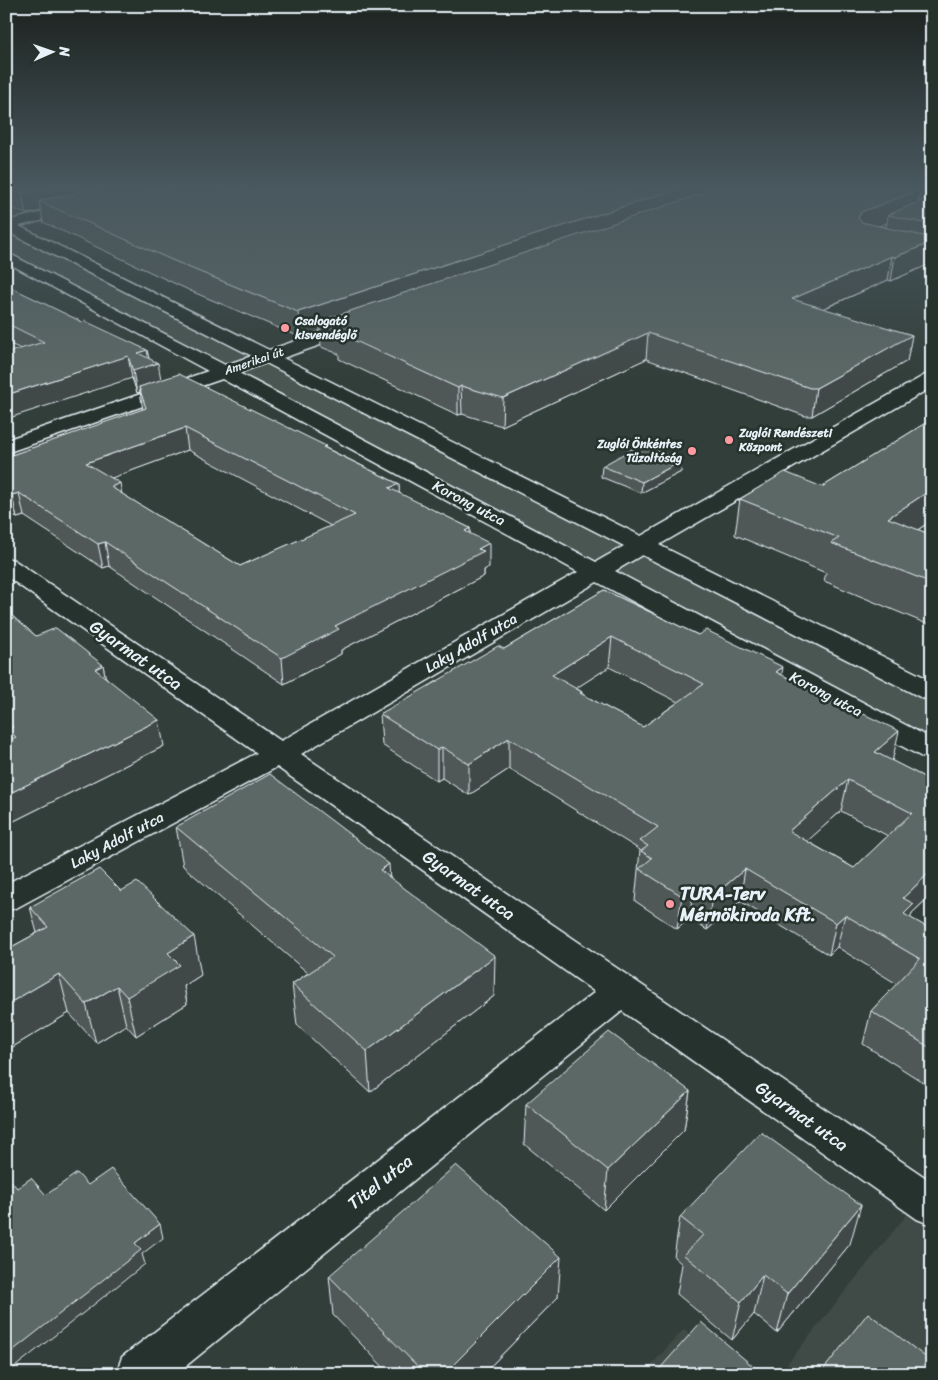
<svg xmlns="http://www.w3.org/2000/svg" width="938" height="1380" viewBox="0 0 938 1380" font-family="Sriracha,sans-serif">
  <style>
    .built { fill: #3f4b46 }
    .green { fill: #495651; stroke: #98a4a4 }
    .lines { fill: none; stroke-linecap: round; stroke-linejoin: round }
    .minor-casing { stroke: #e8f1f8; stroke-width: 3 }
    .minor { fill: #26332d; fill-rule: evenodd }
    .wall { fill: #4f5957; stroke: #e8f1f8; fill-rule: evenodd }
    .shaded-wall { fill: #404947; stroke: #e8f1f8 }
    .building { fill: #5c6865; stroke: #e8f1f8; fill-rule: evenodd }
    .poi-dot { fill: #ff9aa2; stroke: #26332d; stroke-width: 2 }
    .labels { text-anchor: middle; stroke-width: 5; stroke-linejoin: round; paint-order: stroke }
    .far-poi-label { font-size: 12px; font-weight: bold; fill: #e8f1f8; stroke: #26332d; text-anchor: start }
    .far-street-label { font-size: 12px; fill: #e8f1f8; stroke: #26332d }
    .street-label { font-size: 15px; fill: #e8f1f8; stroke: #26332d }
    .near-street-label { font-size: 18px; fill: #e8f1f8; stroke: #26332d }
    .near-poi-label { font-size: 18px; font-weight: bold; fill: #e8f1f8; stroke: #26332d; text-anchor: start }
  </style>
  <rect width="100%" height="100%" fill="#323e39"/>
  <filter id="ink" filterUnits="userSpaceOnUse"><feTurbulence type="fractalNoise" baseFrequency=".02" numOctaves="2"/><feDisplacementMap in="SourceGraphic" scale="10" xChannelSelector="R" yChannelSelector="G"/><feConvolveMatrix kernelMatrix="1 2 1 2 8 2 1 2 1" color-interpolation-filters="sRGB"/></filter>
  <g filter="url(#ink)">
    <!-- built -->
    <g class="built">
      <path d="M920,1198l12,8v168h-153z"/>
      <path d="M684,1329l49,45h-90z"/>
    </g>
    <!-- green -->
    <path class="green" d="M6,230l926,474v34l-926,-487z"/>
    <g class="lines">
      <!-- minor casing -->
      <g class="minor-casing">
        <path id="minor" d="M78,204l7,4 -2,3 -64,15 250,124 82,-28 6,-1 6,1 3,4 -3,4 -80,28 358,178 284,-161 7,-2v14l-273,158 273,136v19l-10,-2 -280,-143 -27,16 317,168v21l-10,-3 -325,-175 -296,172 631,428v43l-15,-6 -295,-208 -446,363h-60l6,-17 473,-365 -318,-225 -259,140 -12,4v-27l251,-131 -251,-177v-18l8,2 267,181 297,-169 -356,-193 -216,74v-13l202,-69 -202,-109v-10l219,113 27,-9 -246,-125v-10zM266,363l358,183 -28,16 -357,-189z"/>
      </g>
      <!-- minor -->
      <use href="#minor" class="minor"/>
    </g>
    <!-- wall -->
    <g class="wall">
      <path d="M6,188h926v75l-41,18 -3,-1 -65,29 89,26 -5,26 -95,55h-7l-159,-57 -144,67 -40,-12 -4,1 -119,-56v-5l-18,-7 -1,-16 -20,6 -107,-45 -150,-70 -2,-11 -15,3 -20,-8zM887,223l-1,4 -7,-1z"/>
      <path d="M6,285l76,37 65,28 2,8 12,22 165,68 73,36v10l71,34v6l19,33 -5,3v6l-143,74v4l-57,30 -175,-118 -6,2 -79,-52 -7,2 -11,-7v-54l137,-47 -3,-18 -3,1 -5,-15 -111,-29 -15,-7zM188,450l143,76 -91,40 -118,-72 -11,-16z"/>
      <path d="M932,419v101l-14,10 14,5v89l-3,-1 -2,1 -103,-43 2,-8 -91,-38 5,-36 82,-12z"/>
      <path d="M602,466l79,6 -40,21 -40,-16z"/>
      <path d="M604,590l178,85 110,86 40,20v113l-20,19 -2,5 22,12v158l-69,-44 8,-33 26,-27 -60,-37 -8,8 -89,-54 -33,29 -18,-11 -12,10 -42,-28 5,-51 -131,-81 -40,26 -27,-17 -5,3 -55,-36 -2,-31 124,-65zM609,667l69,35 -35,25 -61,-33v-2l-6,-4zM841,811l47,25 -34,32 -47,-27z"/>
      <path d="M6,611l30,25 67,29 2,11 59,70 -158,79v-83l1,-1h-1z"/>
      <path d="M176,827l214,50 104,119 -124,96 -73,-67 -5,-41 16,-11 -125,-107z"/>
      <path d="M30,907l171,68 -17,11 3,18 -51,32 -10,-11 -30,18 -27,-30 -63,38v-101l31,-17z"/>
      <path d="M690,1091l-6,39 -80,80 -80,-66 2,-40z"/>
      <path d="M680,1217l170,27 -73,89 -23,-19 -22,26 -55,-46 5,-30 -8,-7z"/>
      <path d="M329,1276l229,21 -75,77h-93l-57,-59z"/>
    </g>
    <!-- shaded-wall -->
    <g class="shaded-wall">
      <path d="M46,188h93l-100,13 2,10 -15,3 -4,-21z"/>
      <path d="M680,188h60l-420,133v10l-20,6 -2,-25z"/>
      <path d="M921,189l-4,21 -29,5 -1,8 -30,11 1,-16 3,-6z"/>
      <path d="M932,242v21l-41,18 4,-24z"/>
      <path d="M892,256l-4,24 -100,44 4,-25z"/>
      <path d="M648,333l-2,26 -144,67 1,-28z"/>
      <path d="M912,335l-5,26 -95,55 4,-28z"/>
      <path d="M147,350l3,16 8,-3 4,22 -23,2 1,5 -3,1 -4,-22 5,-18z"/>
      <path d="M128,356l4,22 -126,41v-24z"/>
      <path d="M461,386l1,28 -4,1v-27z"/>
      <path d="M185,428l3,22 -98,36 -4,-23z"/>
      <path d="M682,461l-1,11 -40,21 1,-11z"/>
      <path d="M120,483l4,23 -13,-19z"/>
      <path d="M399,484l1,23 -11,-19z"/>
      <path d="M932,489v31l-52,36 8,-38z"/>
      <path d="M19,493l5,23 -7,2 -5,-23z"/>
      <path d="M470,528v24l-5,-21z"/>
      <path d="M105,542l4,24 -6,2 -5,-24z"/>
      <path d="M489,543v24l-5,3v6l-143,74v4l-57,30 -2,-26 53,-32z"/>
      <path d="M932,606v6l-3,11 -2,1z"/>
      <path d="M612,637l-3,30 -59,38 2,-30z"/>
      <path d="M103,665l5,25 -13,-21z"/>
      <path d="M783,667l-5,30 -2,-25z"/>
      <path d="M159,720l5,26 -158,79v-30z"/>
      <path d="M899,731l-7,31 -17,-10z"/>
      <path d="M509,738v31l-40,26v-31z"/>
      <path d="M442,747v31l-5,3v-31z"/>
      <path d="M848,780l-7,31 -58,52 6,-32z"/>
      <path d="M389,864l2,39 -11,-33z"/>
      <path d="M745,869l-5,32 -33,29 5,-33z"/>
      <path d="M932,870v24l-20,19 -7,24 -2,-39z"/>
      <path d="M694,887l-5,32 -12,10 5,-33z"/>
      <path d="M845,915l-8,32 -8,8 7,-32z"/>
      <path d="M194,936l7,39 -17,11 3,18 -51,32 -9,-39 41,-44z"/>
      <path d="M495,956l-1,40 -124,96 -3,-41z"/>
      <path d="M59,974l10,39 -63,38v-46z"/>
      <path d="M117,986l9,39 -30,18 -10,-39z"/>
      <path d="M690,1091l-6,39 -80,80 4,-40z"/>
      <path d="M861,1205l-11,39 -73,89 10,-39z"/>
      <path d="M160,1224l3,14 -21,16 3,10 -139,110v-18l129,-113z"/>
      <path d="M561,1257l-3,40 -75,77h-39z"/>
      <path d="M763,1275l-9,39 -22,26 9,-38z"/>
    </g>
    <!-- building -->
    <g class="building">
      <path d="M9,188h37l-24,5z"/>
      <path d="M96,188h584l-382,124 -108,-44 -151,-67z"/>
      <path d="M719,188h213v3l-11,-2 -60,23 -3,6 3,4 71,16v4l-37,15 -3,-1 -100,43 120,36 -96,53h-6l-162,-55 -145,65 -42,-12 -3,2 -120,-55 5,-2 -23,-10z"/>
      <path d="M923,200l9,2v23l-44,-10z"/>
      <path d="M6,285l76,37 3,-1 62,29 -9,3 20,10 -25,8 -5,-15 -122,39v-42l38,-11 -38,-19z"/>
      <path d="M179,374l147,72 -3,1 76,37 -10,4 81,40 -5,3 24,12 -11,6 6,2 -149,75 4,3 -57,29 -177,-116 -7,2 -79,-51 -7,2 -6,-4v-34l140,-49 -7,-21zM185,428l170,87 -115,51 -129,-79 9,-4 -34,-20z"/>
      <path d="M932,419v70l-44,29 44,17v48l-101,-40 8,-5 -99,-39 45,-27 37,15z"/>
      <path d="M641,444l41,17 -40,21 -40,-16z"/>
      <path d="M604,590l94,45 8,-5 77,37 -7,5 123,59 -24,21 57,29v89l-29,28 11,6 -10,10 28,16v119l-61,-38 49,-52 -75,-44 -9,8 -91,-54 -33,28 -18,-10 -12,9 -43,-27 13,-11 -11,-7 7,-5 -8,-5 18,-14 -149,-89 -40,26 -27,-17 -5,3 -57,-36 118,-68 6,3zM612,637l92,47 -61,43 -63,-34 2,-1 -30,-17zM848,780l64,33 -58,55 -65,-37z"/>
      <path d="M6,611l30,25 20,-8 47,37 -8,4 64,51 -153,75v-53l10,-5 -8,-7 5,-3 -7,-6z"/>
      <path d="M270,774l119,90 -9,6 115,86 -128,95 -75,-67 41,-27 -157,-130z"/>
      <path d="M99,869l22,22 16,-9 57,54 -26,17 12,12 -53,32 -10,-11 -31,18 -27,-30 -53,31v-55l42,-23 -18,-20z"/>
      <path d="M609,1032l81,59 -82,79 -82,-66z"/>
      <path d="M761,1132l100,73 -74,89 -24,-19 -22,27 -57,-47 19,-20 -23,-18z"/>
      <path d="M456,1165l105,92 -117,117h-19l-96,-98z"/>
      <path d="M111,1169l49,55 -25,19 6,7 -135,106v-181l11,13 14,-10 15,17 31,-22 11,12z"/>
      <path d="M868,1313l64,49v12h-112z"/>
      <path d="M701,1322l61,52h-107z"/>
    </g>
  </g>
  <!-- sky -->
  <linearGradient id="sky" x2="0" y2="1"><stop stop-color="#1c221f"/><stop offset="0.49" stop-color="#49585f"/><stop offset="1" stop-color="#49585f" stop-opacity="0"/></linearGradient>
  <rect width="938" height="381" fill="url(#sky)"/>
  <!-- markers -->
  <g class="poi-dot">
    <circle cx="285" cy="328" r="5"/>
    <circle cx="729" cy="440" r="5"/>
    <circle cx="692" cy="451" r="5"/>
    <circle cx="670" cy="904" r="5"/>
  </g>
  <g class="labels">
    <!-- far-poi labels -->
    <g class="far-poi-label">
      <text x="295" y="325">Csalogató<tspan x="295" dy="14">kisvendéglő</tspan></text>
      <text x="739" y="437">Zuglói Rendészeti<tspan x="739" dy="14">Központ</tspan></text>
      <text x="682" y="448" text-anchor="end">Zuglói Önkéntes<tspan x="682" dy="14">Tűzoltóság</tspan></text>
    </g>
    <!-- far-street labels -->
    <g class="far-street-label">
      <text transform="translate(254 361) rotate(-19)" y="4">Amerikai út</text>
    </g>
    <!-- street labels -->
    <g class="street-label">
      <text transform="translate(469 503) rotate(28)" y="5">Korong utca</text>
      <text transform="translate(471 643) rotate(-30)" y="5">Laky Adolf utca</text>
      <text transform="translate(826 694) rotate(28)" y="5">Korong utca</text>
      <text transform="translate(117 840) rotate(-28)" y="5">Laky Adolf utca</text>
    </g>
    <!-- near-street labels -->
    <g class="near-street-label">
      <text transform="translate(136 655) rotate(35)" y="6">Gyarmat utca</text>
      <text transform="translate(469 885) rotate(35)" y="6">Gyarmat utca</text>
      <text transform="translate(802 1116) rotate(35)" y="6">Gyarmat utca</text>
      <text transform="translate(380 1182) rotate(-38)" y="6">Titel utca</text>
    </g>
    <!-- near-poi labels -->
    <g class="near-poi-label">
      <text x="680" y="900">TURA-Terv<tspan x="680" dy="21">Mérnökiroda Kft.</tspan></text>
    </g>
  </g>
  <!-- margin -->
  <rect width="938" height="1380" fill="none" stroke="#26332d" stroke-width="25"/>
  <rect x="12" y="12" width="913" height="1355" fill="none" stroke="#e8f1f8" stroke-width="2" filter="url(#ink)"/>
  <!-- north arrow -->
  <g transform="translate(52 52) rotate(88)" stroke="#26332d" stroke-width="4" paint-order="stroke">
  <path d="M0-4L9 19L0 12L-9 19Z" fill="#e8f1f8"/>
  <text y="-8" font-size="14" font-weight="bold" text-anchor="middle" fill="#e8f1f8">N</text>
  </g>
</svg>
